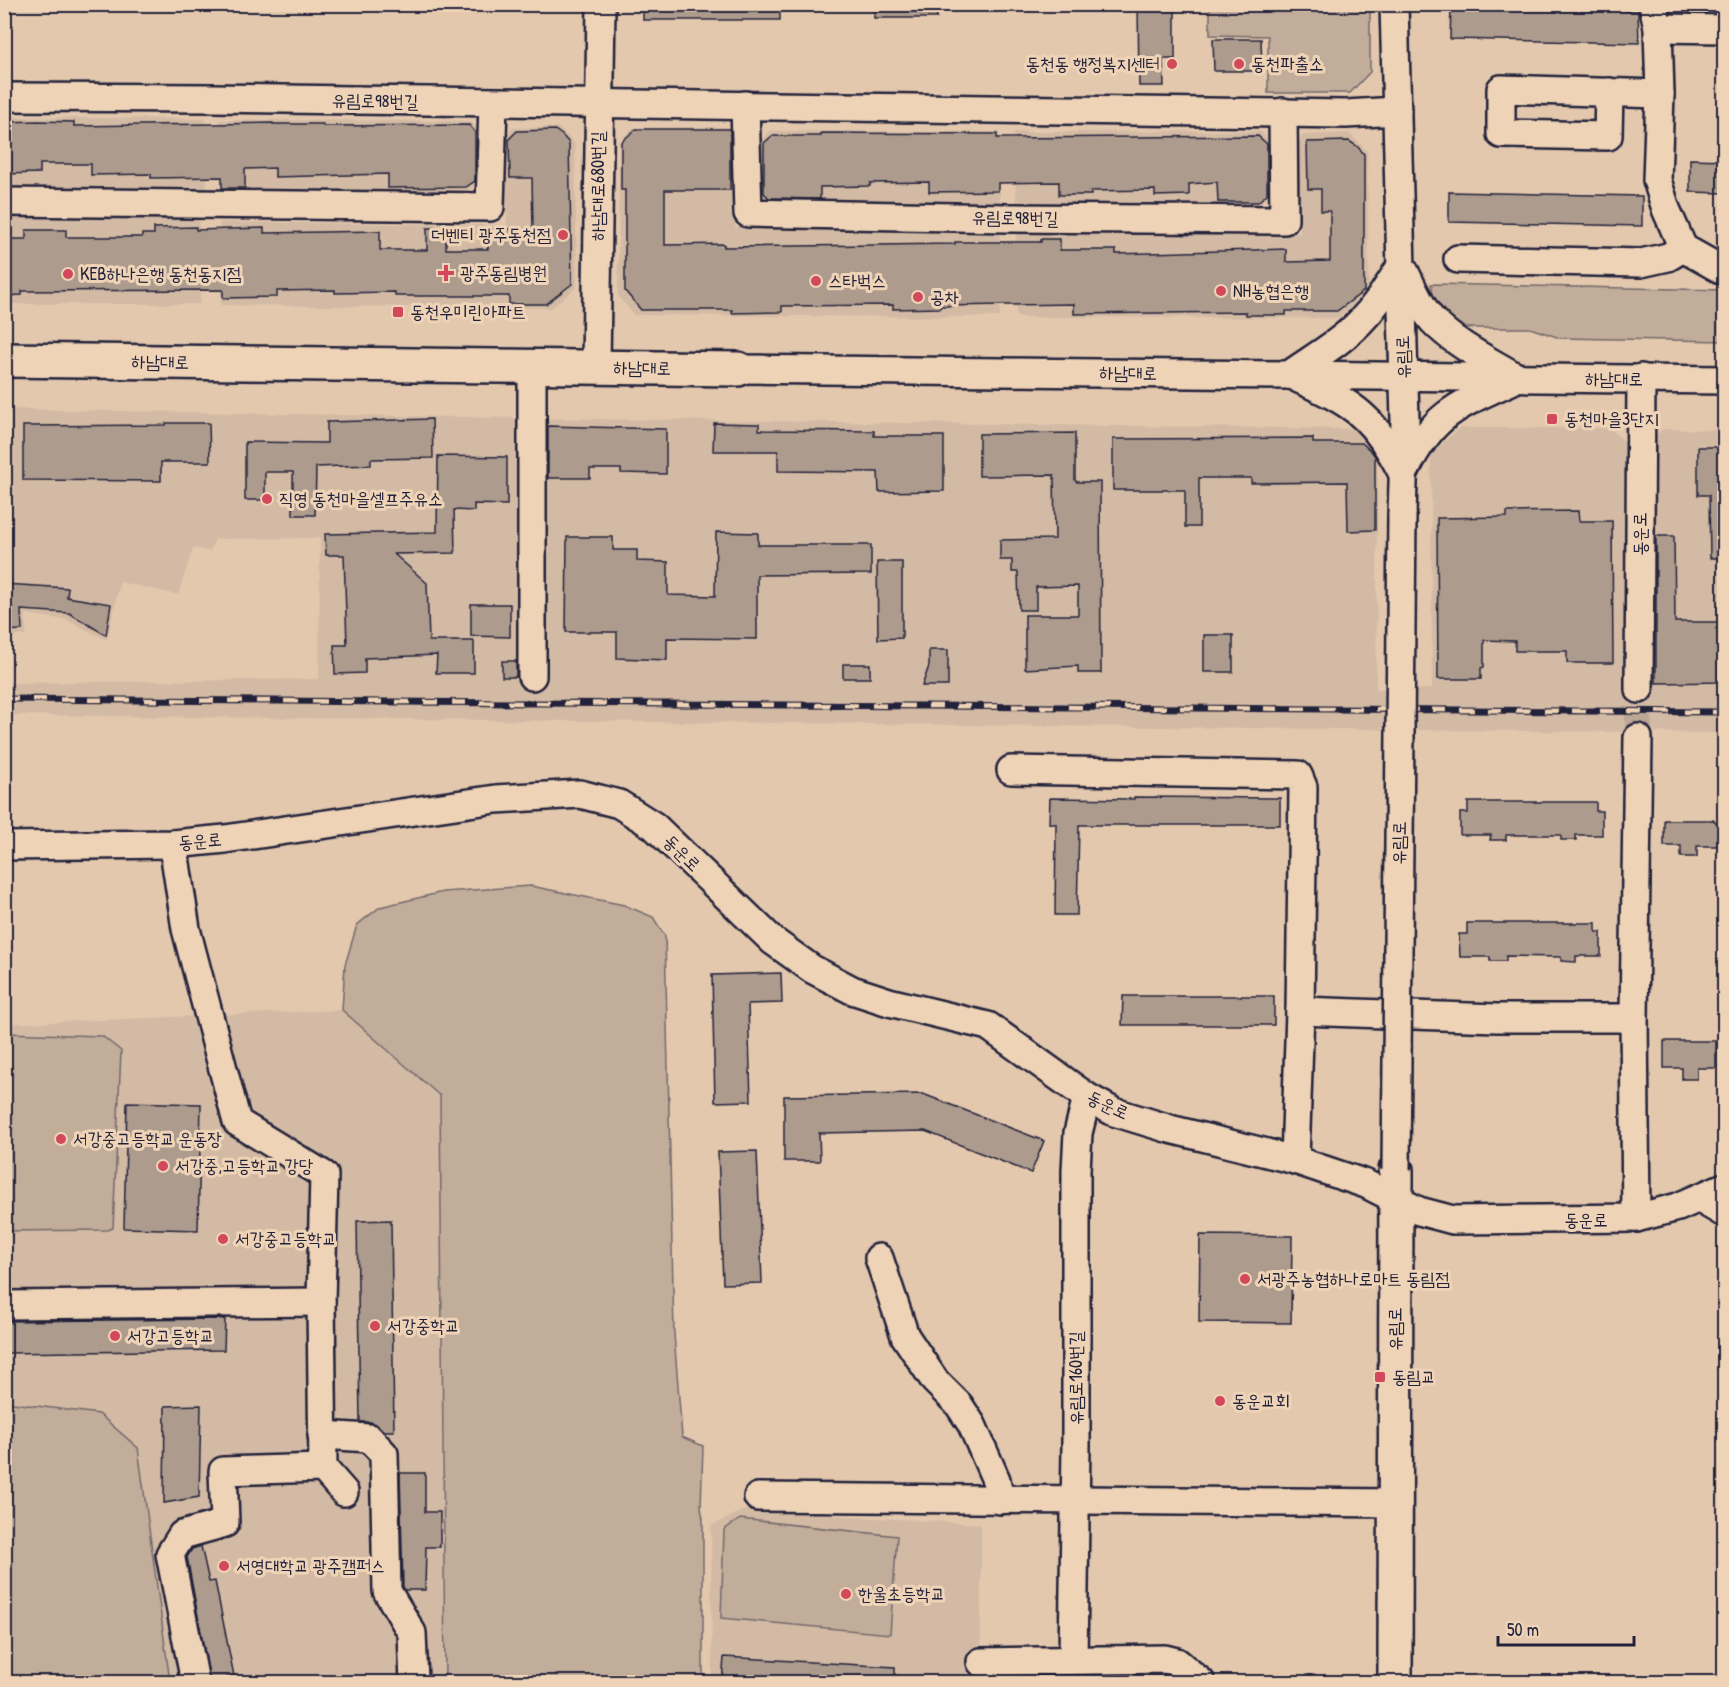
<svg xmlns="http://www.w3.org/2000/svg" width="1729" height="1687" viewBox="0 0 1729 1687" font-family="'Patrick Hand','Poor Story',sans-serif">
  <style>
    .built { fill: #d3baa4 }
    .green { fill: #c2ad9b; stroke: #72686b; stroke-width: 1.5 }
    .building { fill: #ad9b8e; stroke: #22223b; stroke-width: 1.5 }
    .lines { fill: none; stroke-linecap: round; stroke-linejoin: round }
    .minor-tunnel { stroke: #bca797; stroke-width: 27; stroke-dasharray: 27 14; stroke-linecap: butt }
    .minor-casing { stroke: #22223b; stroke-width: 32 }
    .major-casing { stroke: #22223b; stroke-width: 38 }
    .minor { stroke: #efd3b6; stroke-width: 27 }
    .major { stroke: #efd3b6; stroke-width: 33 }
    .rail-casing { stroke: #22223b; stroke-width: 7 }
    .rail { stroke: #efd3b6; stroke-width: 4.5; stroke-dasharray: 14; stroke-linecap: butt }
    .minor-bridge-casing { stroke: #22223b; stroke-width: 32; stroke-linecap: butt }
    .minor-bridge { stroke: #efd3b6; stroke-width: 27 }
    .poi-dot { fill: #d1495b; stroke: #efd3b6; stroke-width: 2 }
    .labels { text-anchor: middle; stroke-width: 6; stroke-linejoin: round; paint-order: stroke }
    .poi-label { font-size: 18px; fill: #22223b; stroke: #efd3b6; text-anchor: start }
    .street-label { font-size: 18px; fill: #22223b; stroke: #efd3b6 }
  </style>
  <rect width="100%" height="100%" fill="#e3c8ae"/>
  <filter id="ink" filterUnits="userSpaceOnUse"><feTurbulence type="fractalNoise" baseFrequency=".0167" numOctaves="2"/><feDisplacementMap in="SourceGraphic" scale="12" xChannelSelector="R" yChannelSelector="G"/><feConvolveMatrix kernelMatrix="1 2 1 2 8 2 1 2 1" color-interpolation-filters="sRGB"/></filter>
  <g filter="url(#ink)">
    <!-- built -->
    <g class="built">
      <path d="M5,117l200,2 2,69 -202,1z"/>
      <path d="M219,120l251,1 7,7 1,55 -13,9 -244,-2z"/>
      <path d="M558,127l17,17 2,143 -26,21 -330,-3 -1,-83 287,3 -1,-89 6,-8z"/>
      <path d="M732,127l3,100h265v90l-366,-2 -16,-19 1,-154 14,-14z"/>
      <path d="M770,131l229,1 1,70 -227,2 -11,-10v-54z"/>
      <path d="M1260,131l9,10v53l-12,10 -241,-1 -2,-71z"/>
      <path d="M1349,133l18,18 2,143 -31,24 -322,-1v-88l284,4 -2,-90 5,-8z"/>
      <path d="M5,217l194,1 1,86h-195z"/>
      <path d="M5,409l515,9 843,11 15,15 -2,245h56l-1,-236 29,-25h149l16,14 -1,248h28v-251l11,-10 61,1v303l-1719,-18 -1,-32 315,-4 1,-141 -105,1 -5,12 -17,-3 -15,47 -58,-13 -13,58 -40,-20 -41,-6v22h-21z"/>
      <path d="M342,1010l98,86 5,586h-440l-1,-658z"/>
      <path d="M744,1510l237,14v158h-269l-1,-156z"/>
    </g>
    <!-- green -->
    <g class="green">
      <path d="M1210,5h160v67l-20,21h-82v-57l-58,-1z"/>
      <path d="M1431,284l293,6v51l-164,-3 -30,-10h-63l-18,-9 -14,-15z"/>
      <path d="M531,886l93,19 29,12 12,19 9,398 8,103 21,9 -2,61 2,12v163h-258l-5,-586 -98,-86 3,-45 12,-40 23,-18 63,-15z"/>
      <path d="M5,1033l97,3 19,15 -8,177 -5,2 -103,1z"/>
      <path d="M5,1402l94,12 39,34 32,234h-165z"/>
      <path d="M740,1519l157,17 -7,98 -169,-16 3,-88z"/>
    </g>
    <!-- building -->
    <g class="building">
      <rect x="643" y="4" width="137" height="16"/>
      <path d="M874,4h62l1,14h-63z"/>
      <path d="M1138,4h37v55h-12l1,27h-25z"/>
      <path d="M1451,7l187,4 1,32 -189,-4z"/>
      <path d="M1213,39h48l1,32h-48z"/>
      <path d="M38,121l36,1v4l199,-3v1h50v2l146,-1 6,7v49l-9,6 -78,1v-14l-113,3v-9l-30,1v19h-23v-11l-71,1v-4l-60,1v-11h-51v9l-36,1v-52z"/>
      <path d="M636,129h94v61h-65v55l59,-1v3l231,-3v-2h86v-3h19v11h56v4l170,-5v13l44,-1v-50h-9v-22h-13l-1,-47 42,-1 8,5 7,8v137l-27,20h-51v4h-40v-3l-172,2v-10l-134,2v2l-47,1v-4l-111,1v6l-50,1v-3h-91l-16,-19v-101h-4v-48z"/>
      <path d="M555,130l7,5 7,8 3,141 -26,20h-37v-8h-114v-4l-60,1v-3l-58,1v6l-54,1v-8l-201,1v4l-18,1v-57h22v-9h40v7h76v-3h12v-6l42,-1v3l68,-2v5l116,-2v19h47v-22h19v21h42v-20h45l-1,-51h-22l-1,-39 8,-8z"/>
      <path d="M821,133l176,1v4l261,-2 9,8v50l-9,8h-40l-1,-20 -28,2v11l-34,1v-6l-64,1v4h-32v-13l-61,1v8l-69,1v-10l-59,1v3l-50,1v12l-51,-1 -5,-5v-50l8,-7h49z"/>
      <path d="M1690,159l35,1v33l-35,-1z"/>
      <path d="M1449,192l193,4v30l-193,-4z"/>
      <path d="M432,419l1,39 -62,1v6l-55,2 -1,48h-22v-43h-28v28h-20v-58l82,1v-21z"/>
      <path d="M166,423h43l1,39h-49v19l-138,-1v-54l143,-1z"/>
      <path d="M714,423l45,1v6l115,1v5h70v55l-65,1 -1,-20 -100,-1v-20h-65z"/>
      <path d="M548,426l118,3v45l-45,-1v-4h-31v9h-42z"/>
      <path d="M1075,433v47l2,2h23l1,191h-23v-7l-53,3v-54h53v-29l-42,1v23h-17l-1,-38h-6v-12h-12v-20l55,-1 -1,-64 -75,1v-42z"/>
      <path d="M1313,438v5h49l10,9 3,4v74l-27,1 -1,-49 -96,1v-5h-52v49h-14v-37h-72v-51z"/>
      <path d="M1698,447h27v111h-15l-1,-63h-11z"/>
      <path d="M438,456l69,1v48l-33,-1v7l-20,-1 1,43 -61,1 33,29 2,58h45v32h-38l1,-18 -72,3v15l-30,1 -1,-29h13l-3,-90h-18l-1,-21 112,-2z"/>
      <path d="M1578,511l1,10h33l1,142h-46v-12h-52v-10l-31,-1v27l-3,1v11h-43l-1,-161 70,-1v-5z"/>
      <path d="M716,532l42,1v12h113v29l-114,1v64l-90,-1v22l-50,-2v-26h-51l1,-95h46v13h24v11l31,1v33l47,1z"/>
      <path d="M1656,536h18l1,86h50v60l-69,1z"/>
      <path d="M877,562h25v76l-24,1z"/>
      <path d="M4,584l64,4 -1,9 44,7 -5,31 -37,-22 -48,-3 1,20 -18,1z"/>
      <path d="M471,604h39v33l-39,-1z"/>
      <rect x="1204" y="635" width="29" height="37"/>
      <path d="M929,650h19v36h-26l7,-20z"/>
      <rect x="502" y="661" width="14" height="16"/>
      <rect x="843" y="664" width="27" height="14"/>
      <path d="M1134,797l146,1v27h-201l-2,90h-22l1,-91 -7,-1 1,-25 84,1z"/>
      <path d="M1468,802h128v9h6v24h-26v5h-15v-5h-55v5h-16l1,-5h-31v-22h8z"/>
      <path d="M1664,820h49l12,9v17h-28v11h-16v-11h-17z"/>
      <path d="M1467,923h129v9h5v24h-25v6l-15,-1v-4l-55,-1v5h-16v-4h-30l-1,-23h8z"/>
      <path d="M781,973l1,30 -34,1 3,97 -36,1 -3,-127z"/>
      <path d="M1123,996h151v29h-152z"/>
      <path d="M1664,1041h52v27h-19v11h-15v-11h-18z"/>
      <path d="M923,1094l121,47 -13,32 -106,-42 -106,2 1,28h-36v-65z"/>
      <path d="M127,1102l74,2 -3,126 -74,-2z"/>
      <path d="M757,1151l5,132 -39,1 -5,-132z"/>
      <path d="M391,1220l3,211h-10l-13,-9h-11l-3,-201z"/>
      <path d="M1200,1235l92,1 -1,87 -92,-1z"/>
      <path d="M225,1319l-1,31 -220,3v-32z"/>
      <path d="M201,1405l-2,92 -35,6 1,-97z"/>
      <path d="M400,1473h25v39h15v35h-14l-1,43h-20l-2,-3z"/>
      <path d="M201,1546l8,36 6,-1 19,95 -24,5 -23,-124 5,-8z"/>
      <path d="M724,1657l171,10v16h-173z"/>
    </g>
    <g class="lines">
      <!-- minor-tunnel -->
      <path class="minor-tunnel" d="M1638,738l1,-49"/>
      <!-- minor casing -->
      <g class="minor-casing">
        <g id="minor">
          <path d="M1394,4l11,417 -3,94"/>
          <path d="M1653,4l5,24 2,66 -3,86 9,29 17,39 41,23"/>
          <path d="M1658,28l66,1"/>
          <path d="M1609,92l-1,44 -107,-2v-45l159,5"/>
          <path d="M4,97l209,1 1133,16 51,-3"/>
          <path d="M745,105l3,108 260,5 276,2 -1,-108"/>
          <path d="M4,202l486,5 3,-104"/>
          <path d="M1458,259l183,4 27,-6 15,-9"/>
          <path d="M1405,272c8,17 16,36 28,49 23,24 55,39 83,56"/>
          <path d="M596,367l5,-363"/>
          <path d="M738,369l986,11"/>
          <path d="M1289,375c24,-17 51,-32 71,-53 17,-17 28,-36 41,-56"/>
          <path d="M1299,379c57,26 75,38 104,95"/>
          <path d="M1406,469c27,-55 52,-64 105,-88"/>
          <path d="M532,676v-309"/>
          <path d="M1639,689l2,-311"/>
          <path d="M1011,770l287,5 5,12 -3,224 -5,149"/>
          <path d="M173,844l13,85 51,193 87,53 -3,127 2,166 21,24"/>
          <path d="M4,846l169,-2 52,-5 271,-40 84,-5 39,10 35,22 119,115 39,28 40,21 37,12 99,24 99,71 27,15 56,17 125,31 71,24 53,27 34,9 183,-2 42,-11 46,-20"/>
          <path d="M1300,1011l197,7h137"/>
          <path d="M1700,1199l24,14"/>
          <path d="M1636,1218l-2,-200 4,-280"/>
          <path d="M879,1258l26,78 30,45 24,24 13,20 24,55 4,20"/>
          <path d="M4,1305l317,-3"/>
          <path d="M322,1435l47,3 15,16 3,137 25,42 2,49"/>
          <path d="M758,1497l637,6"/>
          <path d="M1073,1660l3,-215v-275l2,-37 9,-36"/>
          <path d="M981,1662l184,-3 12,3 24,20"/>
          <path d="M195,1682l-25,-128 12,-19 43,-12 -2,-52 100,-3"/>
        </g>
      </g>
      <!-- major casing -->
      <g class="major-casing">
        <g id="major">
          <path d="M4,360l734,9"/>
          <path d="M1395,1682l1,-512"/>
        </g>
      </g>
      <!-- minor -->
      <use href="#minor" class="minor"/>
      <!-- major -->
      <use href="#major" class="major"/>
      <!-- rail casing -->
      <g class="rail-casing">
        <path id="rail" d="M4,699l1720,13"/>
      </g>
      <!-- rail -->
      <use href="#rail" class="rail"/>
      <!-- minor-bridge casing -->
      <g class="minor-bridge-casing">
        <path id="minor-bridge" d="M1396,1170l6,-655"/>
      </g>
      <!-- minor-bridge -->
      <use href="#minor-bridge" class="minor-bridge"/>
    </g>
  </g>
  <!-- markers -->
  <g class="poi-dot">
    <circle cx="1172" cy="64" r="6"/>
    <circle cx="1239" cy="64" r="6"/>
    <circle cx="563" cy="235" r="6"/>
    <path d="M443 264h6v6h6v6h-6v6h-6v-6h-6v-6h6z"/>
    <circle cx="68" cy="274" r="6"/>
    <circle cx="816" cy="281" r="6"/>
    <circle cx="1221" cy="291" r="6"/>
    <circle cx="918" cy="297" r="6"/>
    <rect x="392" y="306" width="12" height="12" rx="3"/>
    <rect x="1546" y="413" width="12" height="12" rx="3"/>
    <circle cx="267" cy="499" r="6"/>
    <circle cx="61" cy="1139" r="6"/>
    <circle cx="163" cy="1166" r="6"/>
    <circle cx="223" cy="1239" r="6"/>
    <circle cx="1245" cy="1279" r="6"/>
    <circle cx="375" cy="1326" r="6"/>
    <circle cx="115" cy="1336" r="6"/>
    <rect x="1374" y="1371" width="12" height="12" rx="3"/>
    <circle cx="1220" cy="1401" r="6"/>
    <circle cx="224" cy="1566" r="6"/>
    <circle cx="846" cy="1594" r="6"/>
  </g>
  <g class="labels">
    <!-- poi labels -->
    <g class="poi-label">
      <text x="1160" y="70" text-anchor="end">동천동 행정복지센터</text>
      <text x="1251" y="70">동천파출소</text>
      <text x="551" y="241" text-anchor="end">더벤티 광주동천점</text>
      <text x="460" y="279">광주동림병원</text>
      <text x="80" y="280">KEB하나은행 동천동지점</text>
      <text x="828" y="287">스타벅스</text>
      <text x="1233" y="297">NH농협은행</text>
      <text x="930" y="303">공차</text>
      <text x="410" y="318">동천우미린아파트</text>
      <text x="1564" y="425">동천마을3단지</text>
      <text x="279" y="505">직영 동천마을셀프주유소</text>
      <text x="73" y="1145">서강중고등학교 운동장</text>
      <text x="175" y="1172">서강중,고등학교 강당</text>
      <text x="235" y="1245">서강중고등학교</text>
      <text x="1257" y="1285">서광주농협하나로마트 동림점</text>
      <text x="387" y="1332">서강중학교</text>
      <text x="127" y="1342">서강고등학교</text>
      <text x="1392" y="1383">동림교</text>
      <text x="1232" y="1407">동운교회</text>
      <text x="236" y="1572">서영대학교 광주캠퍼스</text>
      <text x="858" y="1600">한울초등학교</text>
    </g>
    <!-- street labels -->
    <g class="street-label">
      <text transform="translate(375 101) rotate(1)" y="6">유림로98번길</text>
      <text transform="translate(598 186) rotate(-90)" y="6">하남대로680번길</text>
      <text transform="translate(1015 218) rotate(1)" y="6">유림로98번길</text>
      <text transform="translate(1403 357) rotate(-91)" y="6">유림로</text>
      <text transform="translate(160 362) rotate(1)" y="6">하남대로</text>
      <text transform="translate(642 368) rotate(1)" y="6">하남대로</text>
      <text transform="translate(1128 373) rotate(1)" y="6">하남대로</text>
      <text x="1614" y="385">하남대로</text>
      <text transform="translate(1640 534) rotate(-90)" y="6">동운로</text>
      <text transform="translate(200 841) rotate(-5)" y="6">동운로</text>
      <text transform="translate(1399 843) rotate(-89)" y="6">유림로</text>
      <text transform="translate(682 853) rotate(45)" y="6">동운로</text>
      <text transform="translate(1108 1105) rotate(25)" y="6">동운로</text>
      <text x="1586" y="1226">동운로</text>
      <text transform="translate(1395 1329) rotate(-90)" y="6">유림로</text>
      <text transform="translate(1076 1378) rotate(-90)" y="6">유림로160번길</text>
    </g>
  </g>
  <!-- margin -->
  <rect width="1729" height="1687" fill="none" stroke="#efd3b6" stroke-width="24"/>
  <rect x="12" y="12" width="1705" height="1663" fill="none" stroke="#22223b" stroke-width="2" filter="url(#ink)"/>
  <!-- scale -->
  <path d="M1498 1636v9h136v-9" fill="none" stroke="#22223b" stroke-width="3"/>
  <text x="1507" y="1636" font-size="18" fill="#22223b" stroke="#efd3b6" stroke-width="4.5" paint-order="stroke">50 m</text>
</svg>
